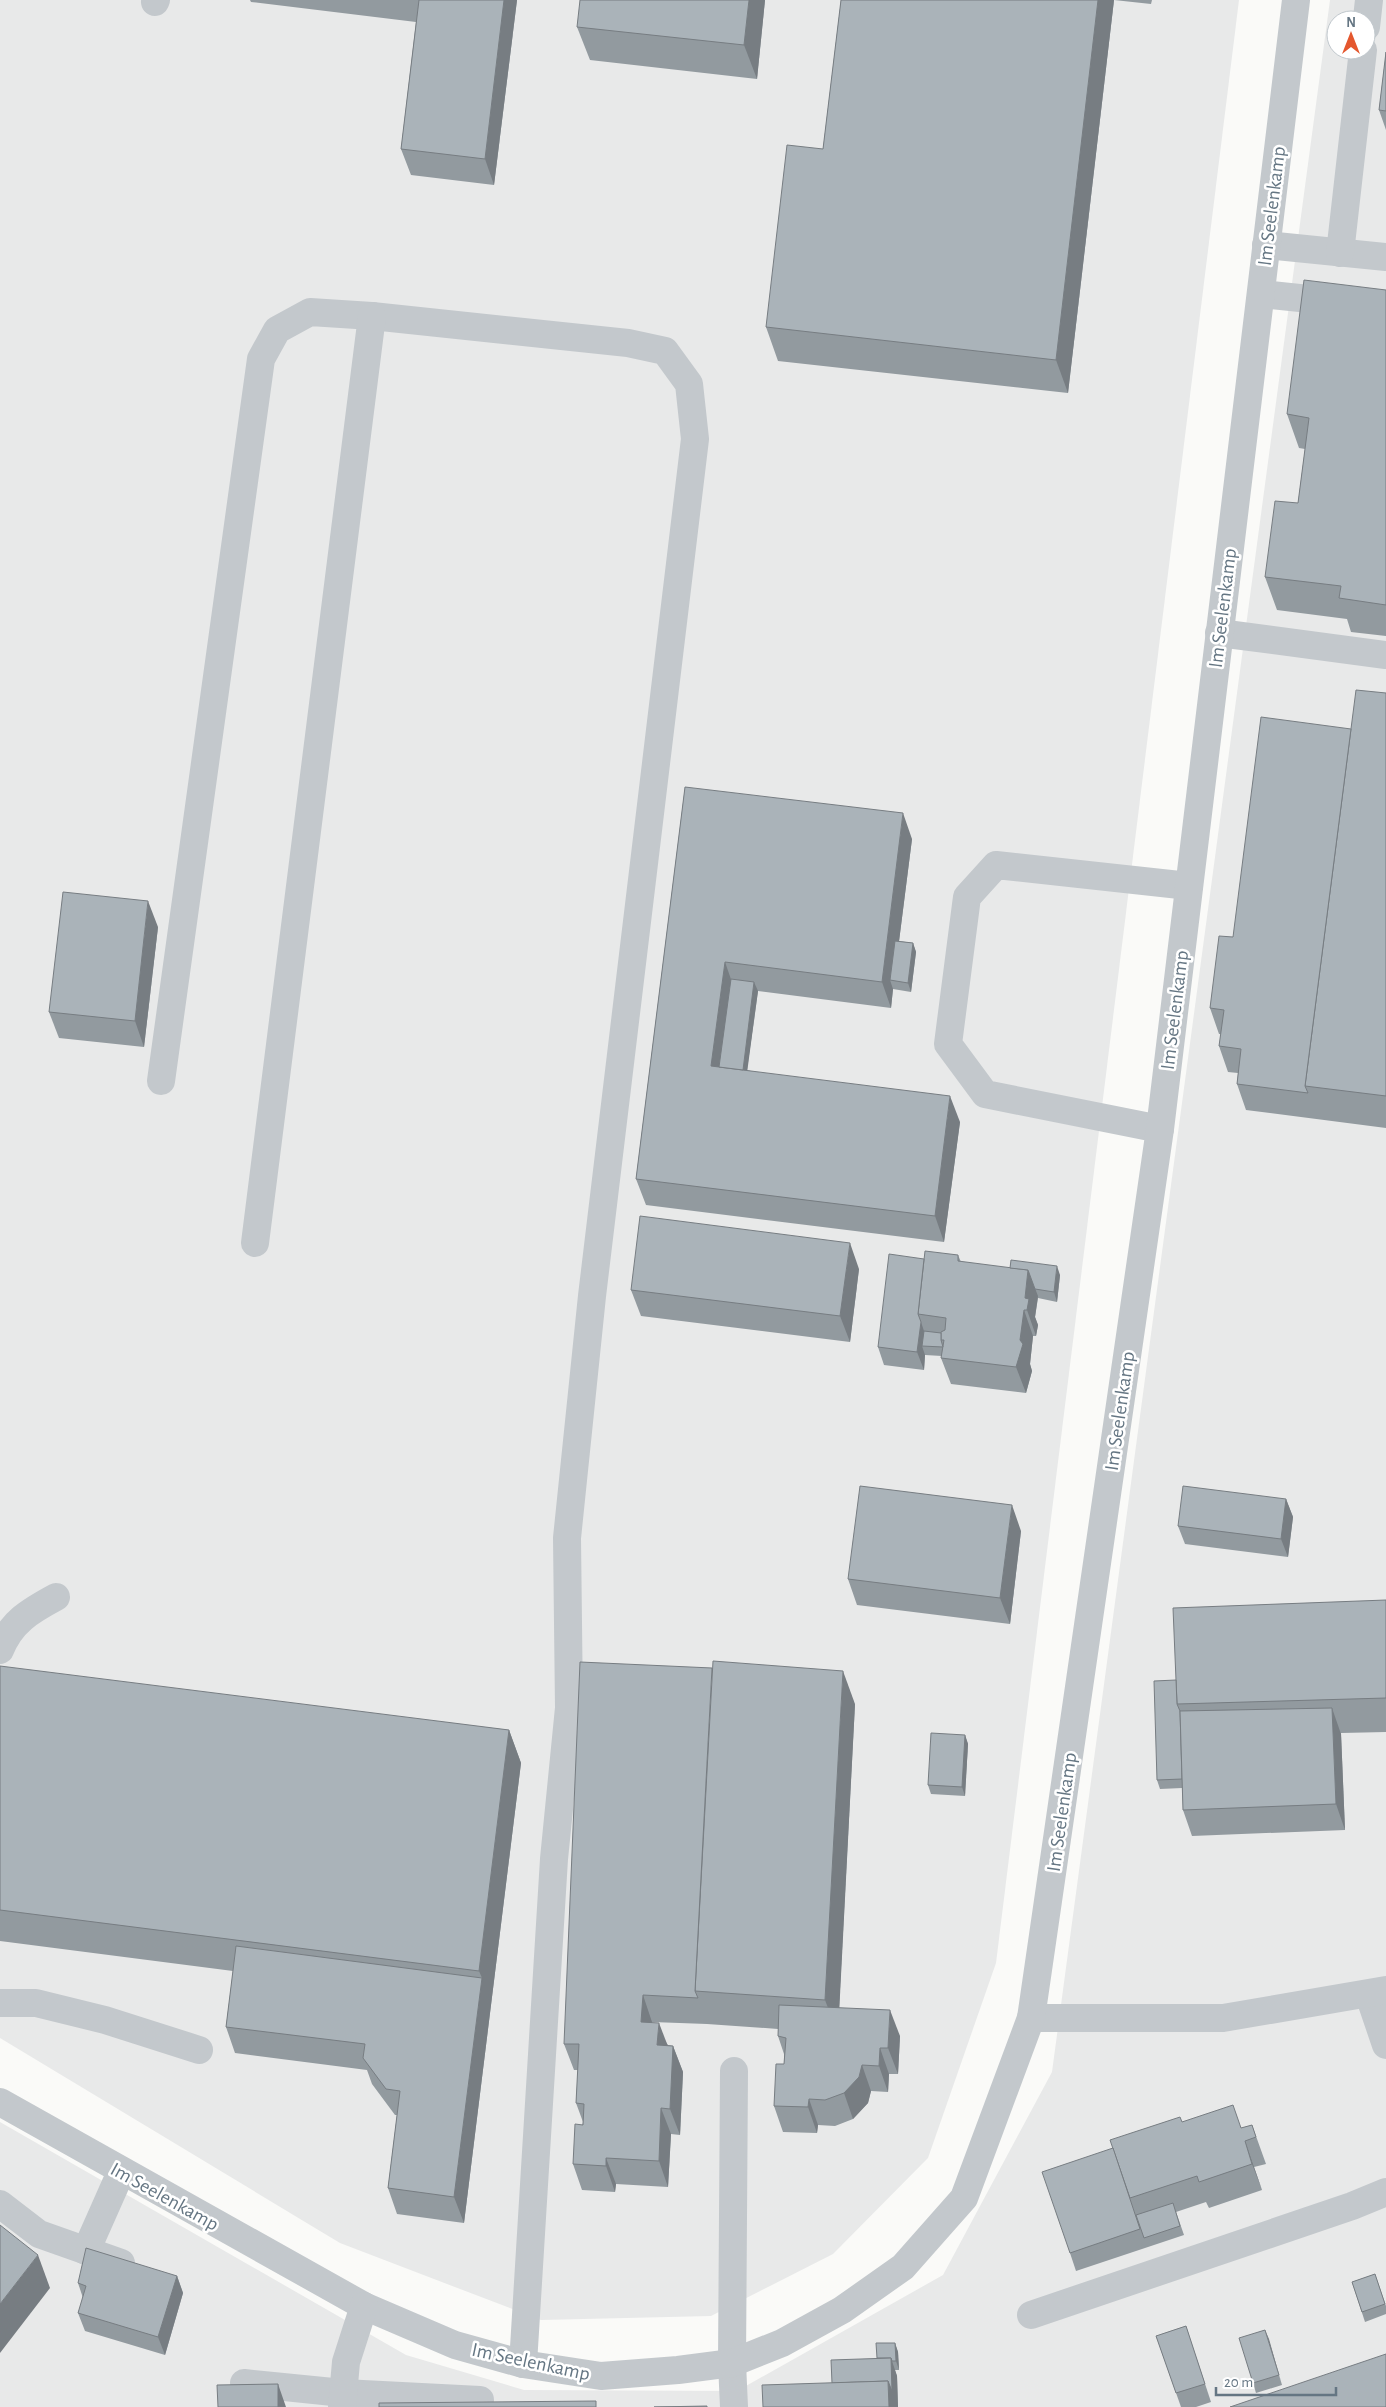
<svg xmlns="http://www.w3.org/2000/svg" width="1386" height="2407" viewBox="0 0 1386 2407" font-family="'Alegreya Sans',sans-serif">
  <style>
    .built { fill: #e8e9e9; fill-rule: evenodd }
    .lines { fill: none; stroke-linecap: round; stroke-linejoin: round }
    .minor { stroke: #c3c8cc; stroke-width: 28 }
    .wall { fill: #929a9f }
    .shaded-wall { fill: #777d82 }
    .building { fill: #aab3b9; stroke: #777d82 }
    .labels { text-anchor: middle; stroke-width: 5; stroke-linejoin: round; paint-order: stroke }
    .street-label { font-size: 20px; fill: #657683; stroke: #fff }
  </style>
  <rect width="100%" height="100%" fill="#fafaf8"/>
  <!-- built -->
  <g class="built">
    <path d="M0,0h1239l-243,1963 -68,195 -95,96 -122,62 -170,4 -201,-77 -340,-205z"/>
    <path d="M1330,0h56v2407h-1386v-285l406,233 118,35 213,1 206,-116 109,-203zM1336,20h30v30h-30z"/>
  </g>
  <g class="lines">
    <!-- minor -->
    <g class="minor">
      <path d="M155,2l1,-2"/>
      <path d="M1366,27l3,-27"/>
      <path d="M1266,245l120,12"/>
      <path d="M1340,253l23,-203"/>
      <path d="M1261,294l125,13"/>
      <path d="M1219,633l167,22"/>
      <path d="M161,1081l100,-722 16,-29 33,-18 62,4 256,27 37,8 24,33 6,55 -103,857 -25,242 2,170 -15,151 -31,505"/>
      <path d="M1160,1129l-175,-35 -37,-50 19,-147 29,-32 193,21"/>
      <path d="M255,1243l117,-927"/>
      <path d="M0,1650c11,-28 30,-39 56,-53"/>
      <path d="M1369,1995l17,50"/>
      <path d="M0,2003h36l69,17 94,30"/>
      <path d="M1031,2018h192l163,-28"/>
      <path d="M734,2071l-2,292 2,44"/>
      <path d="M0,2102l364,204 91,39 68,19 78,12 77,-6 54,-7 50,-20 60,-33 61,-43 61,-69 67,-180 129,-889 136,-1129"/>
      <path d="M0,2204l39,30 82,29"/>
      <path d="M86,2251l35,-79"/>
      <path d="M1031,2315l321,-109 34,-14"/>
      <path d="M244,2383l99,10 137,7"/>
      <path d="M342,2407l4,-45 18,-56"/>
    </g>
  </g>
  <!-- wall -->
  <g class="wall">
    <path d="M250,0h267l-23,185 -83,-10 -10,-26 15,-127 -165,-20z"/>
    <path d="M765,0l-8,79 -167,-19 -13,-33z"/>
    <path d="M841,0h311l-1,4 -37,-4 -46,393 -290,-32 -12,-34 57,-178z"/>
    <path d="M1386,52v78l-7,-20z"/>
    <path d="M1386,290v346l-35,-4 -4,-13 -70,-9 -12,-33 33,-74 7,-54 -6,-1 -12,-34z"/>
    <path d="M1386,693v435l-140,-18 -9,-26 1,-11 -10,-1 -9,-26 2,-12h-2l-9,-26 23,-71 118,-208z"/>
    <path d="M685,787l227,52 -13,102 14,2 3,9 -5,40 -18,-3 -2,19 -133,-17 -11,79 213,52 -16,120 -298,-37 -10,-26z"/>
    <path d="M158,927l-14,120 -85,-9 -10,-26z"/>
    <path d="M958,1255l3,7 99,13 -3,27 -19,-4 -3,19 3,8 -2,11h-3l-3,28 2,7 -6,22 -75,-9 -10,-26 1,-2 -17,-1 -1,15 -40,-5 -6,-18 46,-88z"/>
    <path d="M859,1269l-9,73 -209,-26 -10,-26z"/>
    <path d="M1286,1499l7,18 -5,40 -103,-13 -7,-18z"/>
    <path d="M1021,1531l-11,93 -153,-19 -9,-26z"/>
    <path d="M1386,1600v132l-45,1 4,97 -153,6 -9,-26 -1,-22 -22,1 -3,-9 19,-100z"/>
    <path d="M0,1670l509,60 12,33 -57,460 -67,-9 -9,-26 9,-73h-2l-23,-31 -5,-14 -132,-17 -9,-26 7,-56 -233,-30z"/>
    <path d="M855,1704l-16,304 61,28 -2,38h-9l-1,18 -17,-1 -3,12 -15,16 -18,7 -17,-1 -1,8 -34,-1 -9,-26 10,-42v-10l-6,-18v-7l-71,-5 -55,-2v1l16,22 5,1 10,26 -3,63 -9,-1 -3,53 -52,-3 -1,8 -33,-2 -9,-26 10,-42 -7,-19 2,-33h-4l-10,-26z"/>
    <path d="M965,1735l3,9 -3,52 -34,-2 -3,-9z"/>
    <path d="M1182,2122l59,6 11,-3 14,39 -12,3 8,23 -53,18 -3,-6 -30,10 8,23 -108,36 -6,-18 43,-105z"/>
    <path d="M1375,2274l11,32v8l-21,8 -13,-40z"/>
    <path d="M177,2276l6,17 -18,62 -80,-24 -7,-18 5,-15 -5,-15z"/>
    <path d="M1186,2326l25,76 -15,5h-15l-25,-71z"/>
    <path d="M1265,2330l17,55 -26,8 -3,-10z"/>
    <path d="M895,2343l3,9 1,18h-4l2,6 1,31h-135l69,-24 45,-25z"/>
  </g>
  <!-- shaded-wall -->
  <g class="shaded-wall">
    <path d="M504,0h13l-23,185 -9,-26z"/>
    <path d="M749,0h16l-8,79 -13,-34z"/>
    <path d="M1098,0h16l-46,393 -12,-33z"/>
    <path d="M903,813l9,26 -18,142 -4,-1 3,9 -2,19 -9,-26z"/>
    <path d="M148,901l10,26 -14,120 -9,-26z"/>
    <path d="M913,943l3,9 -5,40 -3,-9z"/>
    <path d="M725,962l9,26 -13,95 -10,-17z"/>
    <path d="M754,982l4,9 -14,104 -3,-10z"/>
    <path d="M950,1096l10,26 -16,120 -9,-26z"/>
    <path d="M850,1243l9,26 -9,73 -10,-26z"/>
    <path d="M1057,1266l3,9 -3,27 -3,-10z"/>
    <path d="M1028,1270l10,26 -3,21 3,8 -2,11 -9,-26 -2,-12z"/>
    <path d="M1024,1310l9,26 -3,28 2,7 -6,22 -10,-26z"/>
    <path d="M921,1322l6,18 -5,6 3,9 -1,15 -7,-18z"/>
    <path d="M1286,1499l7,18 -5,40 -7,-18z"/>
    <path d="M1012,1505l9,26 -11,93 -10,-26z"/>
    <path d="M843,1671l12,33 -17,330 -13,-34z"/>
    <path d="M1332,1708l9,26 4,96 -9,-26z"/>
    <path d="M509,1730l12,33 -57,460 -10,-26 28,-219 -3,-7z"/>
    <path d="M965,1735l3,9 -3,52 -3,-9z"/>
    <path d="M643,1995l9,27 -1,26 -10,-26z"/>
    <path d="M890,2010l10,26 -2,38 -10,-26z"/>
    <path d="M659,2023l10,26 -12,-4z"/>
    <path d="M673,2046l10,26 -3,63 -10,-26z"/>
    <path d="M880,2048l9,26 -1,18 -9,-26z"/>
    <path d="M862,2065l9,26 -3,12 -15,16 -9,-26z"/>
    <path d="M809,2099l9,26 -1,8 -9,-26z"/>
    <path d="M661,2108l10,26 -3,53 -9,-26z"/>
    <path d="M1245,2141l9,26 8,23 -10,-26z"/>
    <path d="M606,2158l10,26 -1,8 -9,-26z"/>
    <path d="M38,2255l12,33 -50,65v-49z"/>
    <path d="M177,2276l6,17 -18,62 -7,-18z"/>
    <path d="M1265,2330l4,9 13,46 -3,-10z"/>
    <path d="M895,2343l3,9 1,18 -3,-9z"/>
    <path d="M891,2358l6,18 1,31h-9l-1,-26z"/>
    <path d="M278,2384l8,23h-8z"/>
  </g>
  <!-- building -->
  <g class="building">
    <path d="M419,0h85l-19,159 -84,-10z"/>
    <path d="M580,0h169l-5,45 -167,-18z"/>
    <path d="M841,0h257l-42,360 -290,-33 21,-182 36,4z"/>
    <path d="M1386,52v59l-7,-1z"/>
    <path d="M1304,280l82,10v315l-47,-7 2,-12 -76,-9 10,-76 23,2 11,-85 -22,-4z"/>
    <path d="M1356,690l30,3v403l-81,-10z"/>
    <path d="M1261,717l90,12 -46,357 3,7 -71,-9 4,-35 -22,-3 5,-36 -14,-2 9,-72 14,1z"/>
    <path d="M685,787l218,26 -21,169 -157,-20 -14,104 239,30 -15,120 -299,-37z"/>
    <path d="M63,892l85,9 -13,120 -86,-9z"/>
    <path d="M895,941l18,2 -5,40 -18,-3z"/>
    <path d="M731,979l23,3 -11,88 -24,-3z"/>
    <path d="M640,1216l210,27 -10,73 -209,-26z"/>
    <path d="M925,1251l33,4v6l70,9 -3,28 4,1 -2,11h-3l-4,30 3,4 -7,23 -75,-9 3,-18h-3v-8l4,-2 1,-12 -28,-4z"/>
    <path d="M889,1254l35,5 -6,55 3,8 -4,30 -39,-5z"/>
    <path d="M1011,1260l46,6 -3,26 -19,-3 -7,-19 -18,-2z"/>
    <path d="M924,1331l17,2v7l2,7 -21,-1z"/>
    <path d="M860,1486l152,19 -12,93 -152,-19z"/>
    <path d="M1183,1486l103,13 -5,40 -103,-13z"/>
    <path d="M1386,1600v98l-209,6 -4,-96z"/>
    <path d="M713,1661l130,10 -18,329 -130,-9z"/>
    <path d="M580,1662l132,6 -17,323 3,7 -55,-3 -2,27 18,1 -2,22 16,1 -3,63 -9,-1 -2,53 -53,-3v8l-33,-2 2,-40 8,1 1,-21 -8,-1 3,-59h-15z"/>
    <path d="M0,1666l509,64 -30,241 -479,-61z"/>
    <path d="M1176,1680l1,24 3,7 2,68 -25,1 -3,-99z"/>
    <path d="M1332,1708l4,96 -153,6 -3,-99z"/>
    <path d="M931,1733l34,2 -3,52 -34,-2z"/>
    <path d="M236,1946l246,32 -28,219 -66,-9 12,-97 -14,-2 -23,-31 2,-14 -139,-17z"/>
    <path d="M779,2005l111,5 -2,38h-8l-1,18 -17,-1 -3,12 -15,16 -19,7 -16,-1 -1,8 -34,-1 2,-42h8l2,-26 -8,-2z"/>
    <path d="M1233,2105l8,23 11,-3 4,12 -11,4 7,23 -53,18 -2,-6 -67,22 -20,-58 70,-23 2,5z"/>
    <path d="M1113,2148l27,81 -70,24 -28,-81z"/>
    <path d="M1173,2203l7,23 -36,12 -8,-23z"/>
    <path d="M0,2225l38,30 -38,49z"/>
    <path d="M86,2248l91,28 -19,61 -80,-24 8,-27 -8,-3z"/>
    <path d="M1375,2274l10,30 -23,8 -10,-30z"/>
    <path d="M1186,2326l19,58 -29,9 -20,-57z"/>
    <path d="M1265,2330l14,45 -26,8 -14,-45z"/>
    <path d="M876,2343h19l1,18h-4l-1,-3h-14z"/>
    <path d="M1386,2354v53h-156z"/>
    <path d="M891,2358l1,33 -4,-10 -56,2 -1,-23z"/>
    <path d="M888,2381l1,26h-126l-1,-22z"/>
    <path d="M278,2384v23h-60l-1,-22z"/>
    <path d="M596,2401v6h-217v-4z"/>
    <path d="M707,2406v1h-53z"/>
  </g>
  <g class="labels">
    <!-- street labels -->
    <g class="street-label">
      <text transform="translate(1271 206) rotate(-83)" y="7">Im Seelenkamp</text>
      <text transform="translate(1222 608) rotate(-83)" y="7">Im Seelenkamp</text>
      <text transform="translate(1174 1010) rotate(-83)" y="7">Im Seelenkamp</text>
      <text transform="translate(1119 1411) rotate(-82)" y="7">Im Seelenkamp</text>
      <text transform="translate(1061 1812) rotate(-82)" y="7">Im Seelenkamp</text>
      <text transform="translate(165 2196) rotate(29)" y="7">Im Seelenkamp</text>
      <text transform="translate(531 2361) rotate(12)" y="7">Im Seelenkamp</text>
    </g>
  </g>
  <!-- north arrow -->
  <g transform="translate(1351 35)"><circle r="24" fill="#ffffff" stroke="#c1c8cd"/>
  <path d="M0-4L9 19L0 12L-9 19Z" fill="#e4572e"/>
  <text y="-8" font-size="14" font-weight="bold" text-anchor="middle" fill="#657683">N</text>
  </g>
  <!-- scale -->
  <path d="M1216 2387v8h120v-8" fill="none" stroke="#657683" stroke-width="2.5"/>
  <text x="1224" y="2387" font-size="15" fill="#657683" stroke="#ffffff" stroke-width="4" paint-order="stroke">20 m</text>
</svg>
